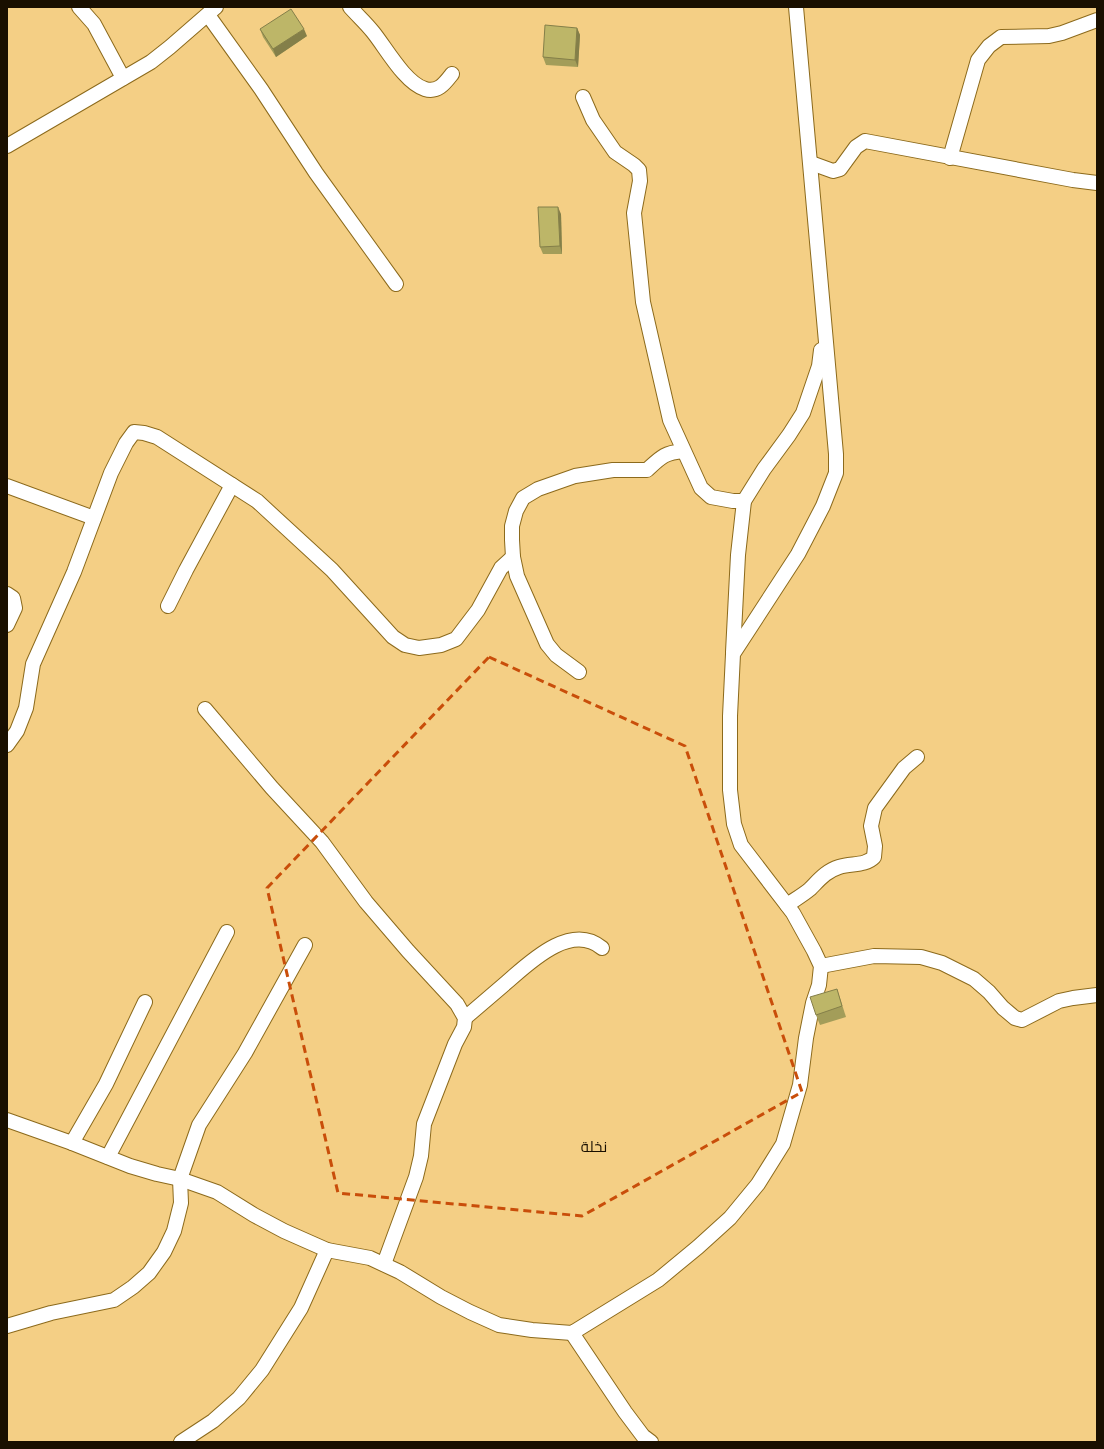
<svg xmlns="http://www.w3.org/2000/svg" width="1104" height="1449" viewBox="0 0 1104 1449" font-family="Cabin,Cairo,sans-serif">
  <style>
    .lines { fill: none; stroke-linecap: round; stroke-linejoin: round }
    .minor-casing { stroke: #8c6a1c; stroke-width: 16 }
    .minor { stroke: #fff; stroke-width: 14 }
    .wall { fill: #a39d59 }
    .shaded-wall { fill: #847f49 }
    .building { fill: #bdb668; stroke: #847f49 }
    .marked { fill: none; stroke: #c94e0a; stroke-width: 3; stroke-dasharray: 8 5; stroke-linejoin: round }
    .labels { text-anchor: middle; stroke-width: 4; stroke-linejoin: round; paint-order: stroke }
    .quarter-label { font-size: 15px; fill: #190f00; stroke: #f4cf85 }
  </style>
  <rect width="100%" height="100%" fill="#f4cf85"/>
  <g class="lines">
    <!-- minor casing -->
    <g class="minor-casing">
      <g id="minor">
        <path d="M79,7l15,17 29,54"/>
        <path d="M350,7c8,9 16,16 23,25 13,16 32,51 52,57 13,4 20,-6 27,-15"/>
        <path d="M208,15l53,74 55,84 80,111"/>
        <path d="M583,97l10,23 22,32 19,13 5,5 1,11 -6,32 9,89 27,118 31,68 10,9 22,4h11"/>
        <path d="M7,146l144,-84 19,-15 46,-40"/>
        <path d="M950,158l28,-98 11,-14 12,-9 48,-1 13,-3 35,-13"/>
        <path d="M811,163l22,8 7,-2 16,-22 9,-6 208,39 24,3"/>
        <path d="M7,486l87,32"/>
        <path d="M7,594l6,4 2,10 -8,17"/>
        <path d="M168,606l18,-36 46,-85"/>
        <path d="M733,652l5,-97 6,-54 20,-32 25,-34 14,-22 16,-47 2,-16"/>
        <path d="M579,672l-23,-17 -9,-11 -30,-68 -4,-19 -1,-17v-14l4,-15 7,-13 15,-9 37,-13 38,-6h34c14,-13 17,-17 36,-19"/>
        <path d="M205,709l67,79 50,54 44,60 42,49 49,53 8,14 -1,9 -9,17 -31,80 -3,32 -5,21 -32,87"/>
        <path d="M7,745l10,-14 9,-23 7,-44 41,-92 37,-99 15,-30 8,-11 10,1 13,4 100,64 75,69 61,67 12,8 14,3 22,-3 15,-6 22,-29 23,-42 12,-11"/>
        <path d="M787,905c7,-5 16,-10 23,-16 9,-9 16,-18 29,-22 13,-4 26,-1 35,-10l1,-11 -4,-20 4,-18 29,-40 13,-11"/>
        <path d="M821,966l53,-10 47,1 21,6 32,16 15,13 14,16 12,10 7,2 37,-19 14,-3 24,-3"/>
        <path d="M465,1018c14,-12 28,-24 42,-36 23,-20 64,-60 95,-34"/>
        <path d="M7,1120l65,23 58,23 27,8 23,5 37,13 37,23 30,16 43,19 43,8 30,14 41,25 29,15 29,13 33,5 40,3 86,-53 40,-33 32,-29 28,-34 25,-40 17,-59 6,-47 7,-35 6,-18 2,-19 -7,-15 -21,-38 -52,-68 -7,-21 -4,-34v-74l3,-62 65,-100 25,-48 13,-33v-19l-40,-447"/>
        <path d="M72,1143l34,-59 39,-82"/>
        <path d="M108,1157l119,-225"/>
        <path d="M7,1326l44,-13 63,-13 19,-13 16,-14 15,-21 10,-21 7,-28 -1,-24 19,-54 46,-72 60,-108"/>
        <path d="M572,1333l53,79 18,24 8,6"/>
        <path d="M181,1442l32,-21 26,-23 23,-28 39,-62 26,-58"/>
      </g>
    </g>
    <!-- minor -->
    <use href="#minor" class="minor"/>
  </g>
  <!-- wall -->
  <g class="wall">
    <path d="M577,28l3,7 -2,32 -32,-2 -3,-8z"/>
    <path d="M260,29l47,7 -31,21 -13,-20z"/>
    <path d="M561,214l1,40h-19l-3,-7z"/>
    <path d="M837,989l9,28 -26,8 -4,-10z"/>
  </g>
  <!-- shaded-wall -->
  <g class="shaded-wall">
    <path d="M577,28l3,7 -2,32 -3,-7z"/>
    <path d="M304,29l3,7 -31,21 -3,-8z"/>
    <path d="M558,207l3,7 1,40 -2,-8z"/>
  </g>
  <!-- building -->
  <g class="building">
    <path d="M291,9l13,20 -31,20 -13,-20z"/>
    <path d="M545,25l32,3 -2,32 -32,-3z"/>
    <path d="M538,207h20l2,39 -20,1z"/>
    <path d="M837,989l5,17 -26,9 -6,-18z"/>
  </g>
  <!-- marked area -->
  <path class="marked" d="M489,657l196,89 117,346 -220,124 -244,-23 -71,-305z"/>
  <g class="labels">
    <!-- quarter labels -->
    <g class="quarter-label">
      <text x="594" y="1152">نخلة</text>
    </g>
  </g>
  <!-- border -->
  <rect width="1104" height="1449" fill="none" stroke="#190f00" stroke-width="16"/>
</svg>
